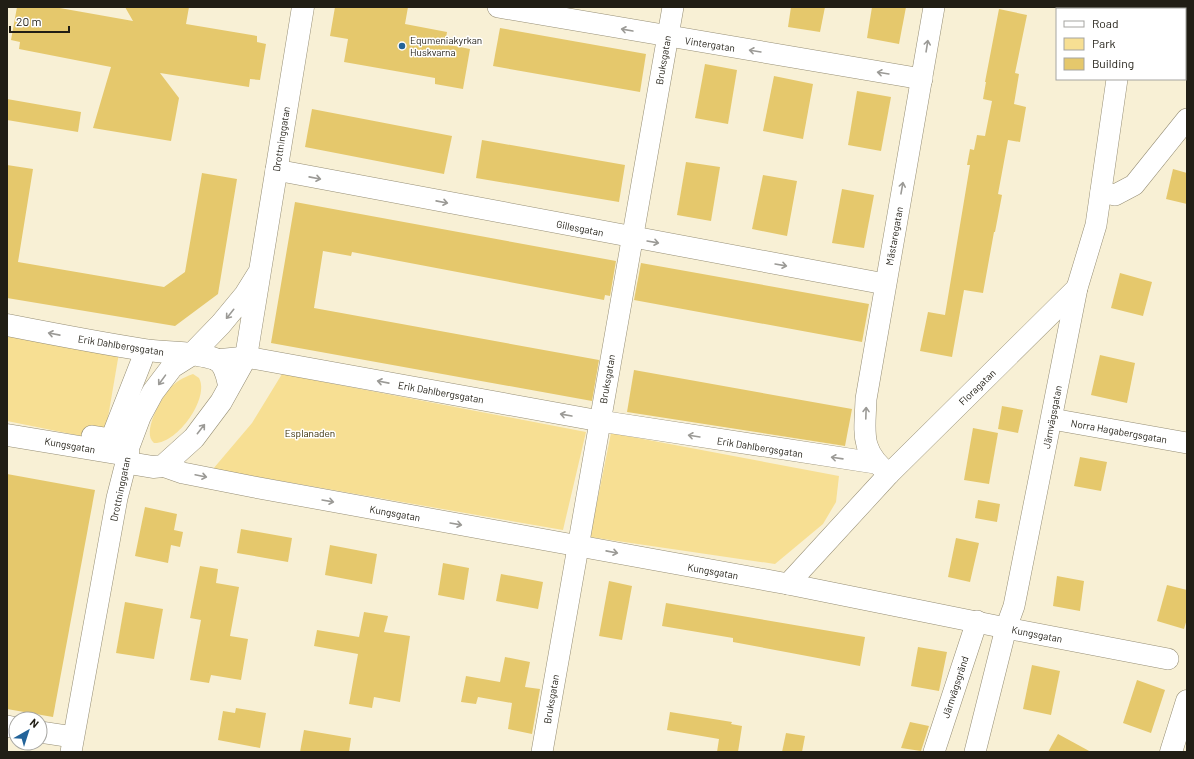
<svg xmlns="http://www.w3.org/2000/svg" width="1194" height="759" viewBox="0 0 1194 759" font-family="Barlow,sans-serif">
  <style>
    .green { fill: #f7df93 }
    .building { fill: #e5c86c }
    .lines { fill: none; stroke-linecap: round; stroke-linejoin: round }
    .street-casing { stroke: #968e75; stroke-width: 22 }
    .secondary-casing { stroke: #968e75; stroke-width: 23 }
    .street { stroke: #fff; stroke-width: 21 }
    .secondary { stroke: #fff; stroke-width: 22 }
    .oneway { stroke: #9b9a96 }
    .poi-dot { fill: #236399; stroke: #fff; stroke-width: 1.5 }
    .labels { text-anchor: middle; stroke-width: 3; stroke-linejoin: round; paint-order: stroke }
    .poi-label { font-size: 10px; fill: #211e15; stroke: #fff; text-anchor: start }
    .street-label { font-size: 10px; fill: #211e15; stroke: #fff }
    .park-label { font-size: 10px; fill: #362a01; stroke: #fff }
  </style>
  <rect width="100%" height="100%" fill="#f8f0d5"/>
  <!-- green -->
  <g class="green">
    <path d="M7,334l112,19 -14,82 -19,2 -79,-16z"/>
    <path d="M193,374l6,4c11,20 -22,66 -45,65 -13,-10 7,-44 15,-54 6,-7 15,-12 24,-15z"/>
    <path d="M282,374l304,58 -23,98 -350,-61 39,-46z"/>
    <path d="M611,433l228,43 -3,26 -13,22 -48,40 -185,-27z"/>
  </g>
  <!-- building -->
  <g class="building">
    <path d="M17,7h37l79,14 -8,-14h64l-3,17 71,12v6l9,2 -6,36 -10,-1 -1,8 -89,-14 19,25 -8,43 -78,-13 18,-61 -92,-18 1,-7 -9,-2z"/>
    <path d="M335,7h73l-3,17 42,8 -2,12 25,5 -7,40 -28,-5v-6l-91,-16 4,-23 -18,-3z"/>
    <path d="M791,7h34l-5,25 -32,-5z"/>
    <path d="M872,7h34l-7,37 -32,-6z"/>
    <path d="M999,9l28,6 -12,58 4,1 -5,30 12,3 -6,35 -12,-2 -10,54 4,1 -7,37h-1l-11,61 -19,-3 -12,67 -32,-6 8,-39 17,3 25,-150h-3l3,-16 4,1 3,-15 8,1 7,-35 -9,-2 3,-17h-1z"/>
    <path d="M500,28l146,26 -6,38 -147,-26z"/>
    <path d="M705,64l32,6 -9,54 -33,-6z"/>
    <path d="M774,76l39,8 -10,55 -40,-8z"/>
    <path d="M857,91l34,6 -10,54 -33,-6z"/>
    <path d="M7,99l74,13 -3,20 -71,-12z"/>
    <path d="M312,109l140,27 -8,38 -139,-27z"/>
    <path d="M482,140l143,25 -6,37 -143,-24z"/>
    <path d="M686,162l34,5 -9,54 -34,-6z"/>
    <path d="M7,165l26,4 -15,93 146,25 21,-15 17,-99 35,6 -19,115 -43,32 -168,-28z"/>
    <path d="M1173,169l14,4v31l-21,-5z"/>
    <path d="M763,175l34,6 -10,55 -35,-7z"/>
    <path d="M842,189l32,6 -10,53 -32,-5z"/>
    <path d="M295,202l321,59 -6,35 -5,-1 -1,5 -252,-48 -1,4 -28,-5 -9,57 285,52 -7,41 -321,-58z"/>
    <path d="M641,263l228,41 -7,38 -228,-42z"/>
    <path d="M1120,273l32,9 -9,34 -32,-8z"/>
    <path d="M1100,355l35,8 -8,40 -36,-8z"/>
    <path d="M634,370l218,39 -7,37 -218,-34z"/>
    <path d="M1002,406l21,4 -5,23 -20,-4z"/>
    <path d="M973,428l25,5 -9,51 -25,-4z"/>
    <path d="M1080,457l27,5 -6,29 -27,-5z"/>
    <path d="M7,474l88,16 -42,227 -46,-8z"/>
    <path d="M978,500l22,4 -3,18 -22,-4z"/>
    <path d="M145,507l32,7 -3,16 9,2 -3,15 -9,-2 -3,18 -33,-7z"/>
    <path d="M241,529l51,9 -4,24 -51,-9z"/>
    <path d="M956,538l23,5 -9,39 -22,-5z"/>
    <path d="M330,545l47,9 -5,30 -47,-9z"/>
    <path d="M443,563l26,5 -5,32 -26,-5z"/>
    <path d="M200,566l18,3 -2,14 23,4 -9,49 18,3 -7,41 -30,-5 -2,8 -19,-3 11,-60 -11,-2z"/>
    <path d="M501,574l42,8 -5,27 -42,-8z"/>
    <path d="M1057,576l27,5 -4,30 -27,-5z"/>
    <path d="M609,581l23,5 -10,54 -23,-4z"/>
    <path d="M1167,585l20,5v29l-3,10 -27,-8z"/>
    <path d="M125,602l38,7 -9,50 -38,-6z"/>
    <path d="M666,603l199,34 -5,29 -127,-24v-4l-71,-12z"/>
    <path d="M364,612l24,4 -4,16 26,4 -10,66 -26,-5 -2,11 -23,-4 9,-50 -44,-8 3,-16 42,7z"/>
    <path d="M918,647l29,5 -8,39 -28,-5z"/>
    <path d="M505,657l25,5 -5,25 15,2 -8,45 -24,-5 4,-26 -34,-6 -2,7 -15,-2 5,-26 34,6z"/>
    <path d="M1032,665l28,6 -9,44 -28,-6z"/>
    <path d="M1137,680l28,10 -14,43 -28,-10z"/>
    <path d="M236,708l30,5 -6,35 -42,-8 5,-29 12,2z"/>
    <path d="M670,712l62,10 -1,2 11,2 -4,26h-21l2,-13 -52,-9z"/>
    <path d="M910,722l19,4 -8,25 -20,-3z"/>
    <path d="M304,730l47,8 -2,14h-49z"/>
    <path d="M786,733l19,3 -3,16h-20z"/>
    <path d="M1058,734l33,18h-43z"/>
  </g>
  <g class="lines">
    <!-- street casing -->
    <g class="street-casing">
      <g id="street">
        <path d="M498,7l424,72"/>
        <path d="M934,7l-68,392c-1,34 -7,51 23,75l188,-186"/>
        <path d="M1123,9l1,-2"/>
        <path d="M276,170l609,114"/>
        <path d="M1101,192l14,3 19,-10 53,-66"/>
        <path d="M216,360l30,-3 354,64 275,42"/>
        <path d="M1052,419l135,24"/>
        <path d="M92,436l19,3 31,-79"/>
        <path d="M163,466l20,7 71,14 534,97 101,-110"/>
        <path d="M788,584l218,44 162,31"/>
        <path d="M7,726l9,2"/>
        <path d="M40,732l33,5"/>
        <path d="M71,752l46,-254 11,-43"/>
        <path d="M542,752l131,-745"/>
        <path d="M934,752l43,-131"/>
        <path d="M975,752l31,-124 8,-22 63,-318 19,-63 21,-146"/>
      </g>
    </g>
    <!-- secondary casing -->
    <g class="secondary-casing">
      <g id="secondary">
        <path d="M260,271l-15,24 -24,29 -30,31 -19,12 -19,25 -13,24 -12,32v7l2,6 5,3 18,3 10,-1 31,-28 27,-36 25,-45 14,-86 43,-264"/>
        <path d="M7,325c46,9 92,18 138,25 21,3 52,2 70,9 10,4 12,17 14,26"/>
        <path d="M7,435l121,20"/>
        <path d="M1171,752l16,-51"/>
      </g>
    </g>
    <!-- street -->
    <use href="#street" class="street"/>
    <!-- secondary -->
    <use href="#secondary" class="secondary"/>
  </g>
  <!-- one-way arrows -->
  <defs><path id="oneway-shaft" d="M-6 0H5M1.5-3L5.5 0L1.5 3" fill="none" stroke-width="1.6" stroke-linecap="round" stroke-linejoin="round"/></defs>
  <g class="oneway">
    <use href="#oneway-shaft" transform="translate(627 30) rotate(-170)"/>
    <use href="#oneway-shaft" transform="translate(927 46) rotate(-81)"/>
    <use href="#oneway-shaft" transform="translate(755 51) rotate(-171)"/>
    <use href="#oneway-shaft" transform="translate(883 73) rotate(-171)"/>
    <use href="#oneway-shaft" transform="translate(315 178) rotate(11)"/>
    <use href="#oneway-shaft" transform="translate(902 188) rotate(-80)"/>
    <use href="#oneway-shaft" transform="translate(442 202) rotate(11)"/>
    <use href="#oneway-shaft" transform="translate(653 242) rotate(10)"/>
    <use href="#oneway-shaft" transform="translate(781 265) rotate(10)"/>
    <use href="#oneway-shaft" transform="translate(230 314) rotate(129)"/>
    <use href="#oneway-shaft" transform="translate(54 334) rotate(-169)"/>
    <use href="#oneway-shaft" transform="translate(162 380) rotate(126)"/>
    <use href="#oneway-shaft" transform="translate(383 382) rotate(-169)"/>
    <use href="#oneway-shaft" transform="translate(866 413) rotate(-88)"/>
    <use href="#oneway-shaft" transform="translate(566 415) rotate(-170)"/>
    <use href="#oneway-shaft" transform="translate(201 429) rotate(-52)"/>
    <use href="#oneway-shaft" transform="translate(694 436) rotate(-171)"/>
    <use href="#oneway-shaft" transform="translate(837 458) rotate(-172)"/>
    <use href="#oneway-shaft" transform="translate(201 476) rotate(12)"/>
    <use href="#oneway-shaft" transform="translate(328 501) rotate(10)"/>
    <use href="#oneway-shaft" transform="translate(456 524) rotate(10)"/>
    <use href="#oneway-shaft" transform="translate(612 552) rotate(11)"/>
  </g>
  <!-- markers -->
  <circle class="poi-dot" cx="402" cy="46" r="4"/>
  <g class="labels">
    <!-- poi labels -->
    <g class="poi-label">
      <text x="410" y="44">Equmeniakyrkan<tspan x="410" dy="12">Huskvarna</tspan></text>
    </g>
    <!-- street labels -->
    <g class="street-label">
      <text transform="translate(710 44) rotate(9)" y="4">Vintergatan</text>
      <text transform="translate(663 60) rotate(-80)" y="4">Bruksgatan</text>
      <text transform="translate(281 139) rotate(-81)" y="4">Drottninggatan</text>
      <text transform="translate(580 228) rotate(11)" y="4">Gillesgatan</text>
      <text transform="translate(894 236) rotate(-80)" y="4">Mästaregatan</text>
      <text transform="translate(121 345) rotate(9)" y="4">Erik Dahlbergsgatan</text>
      <text transform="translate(607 379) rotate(-80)" y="4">Bruksgatan</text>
      <text transform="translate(977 387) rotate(-44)" y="4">Floragatan</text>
      <text transform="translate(441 392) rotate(10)" y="4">Erik Dahlbergsgatan</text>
      <text transform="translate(1052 417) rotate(-79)" y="4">Järnvägsgatan</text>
      <text transform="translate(1119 431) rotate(10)" y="4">Norra Hagabergsgatan</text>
      <text transform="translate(70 445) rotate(10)" y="4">Kungsgatan</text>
      <text transform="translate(760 447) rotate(9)" y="4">Erik Dahlbergsgatan</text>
      <text transform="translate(120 489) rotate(-78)" y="4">Drottninggatan</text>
      <text transform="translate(395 513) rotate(10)" y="4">Kungsgatan</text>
      <text transform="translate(713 571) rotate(10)" y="4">Kungsgatan</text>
      <text transform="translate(1037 634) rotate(11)" y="4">Kungsgatan</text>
      <text transform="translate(955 687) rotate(-72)" y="4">Järnvägsgränd</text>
      <text transform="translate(551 699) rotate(-80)" y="4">Bruksgatan</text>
    </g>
    <!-- park labels -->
    <g class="park-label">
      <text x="310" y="437">Esplanaden</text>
    </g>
  </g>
  <!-- border -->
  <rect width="1194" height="759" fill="none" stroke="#211e15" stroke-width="16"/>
  <!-- legend -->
  <rect x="1056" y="8" width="130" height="72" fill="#ffffff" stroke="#a6a5a1"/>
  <rect x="1064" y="21" width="20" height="6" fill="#ffffff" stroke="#a6a5a1"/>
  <text x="1092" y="28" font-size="12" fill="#211e15">Road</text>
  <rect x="1064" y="38" width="20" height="12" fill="#f7df93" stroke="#a6a5a1"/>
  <text x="1092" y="48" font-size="12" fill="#211e15">Park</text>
  <rect x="1064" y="58" width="20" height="12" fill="#e5c86c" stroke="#a6a5a1"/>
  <text x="1092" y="68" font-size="12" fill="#211e15">Building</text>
  <!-- north arrow -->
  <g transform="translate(28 731) rotate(39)"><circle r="19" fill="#ffffff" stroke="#a6a5a1"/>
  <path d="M0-3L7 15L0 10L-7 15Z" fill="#236399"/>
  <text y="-6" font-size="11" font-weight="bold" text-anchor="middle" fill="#211e15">N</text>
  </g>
  <!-- scale -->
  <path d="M10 26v6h59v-6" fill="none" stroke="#211e15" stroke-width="2"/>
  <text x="16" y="26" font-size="12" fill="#211e15" stroke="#ffffff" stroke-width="3" paint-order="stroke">20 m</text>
</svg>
